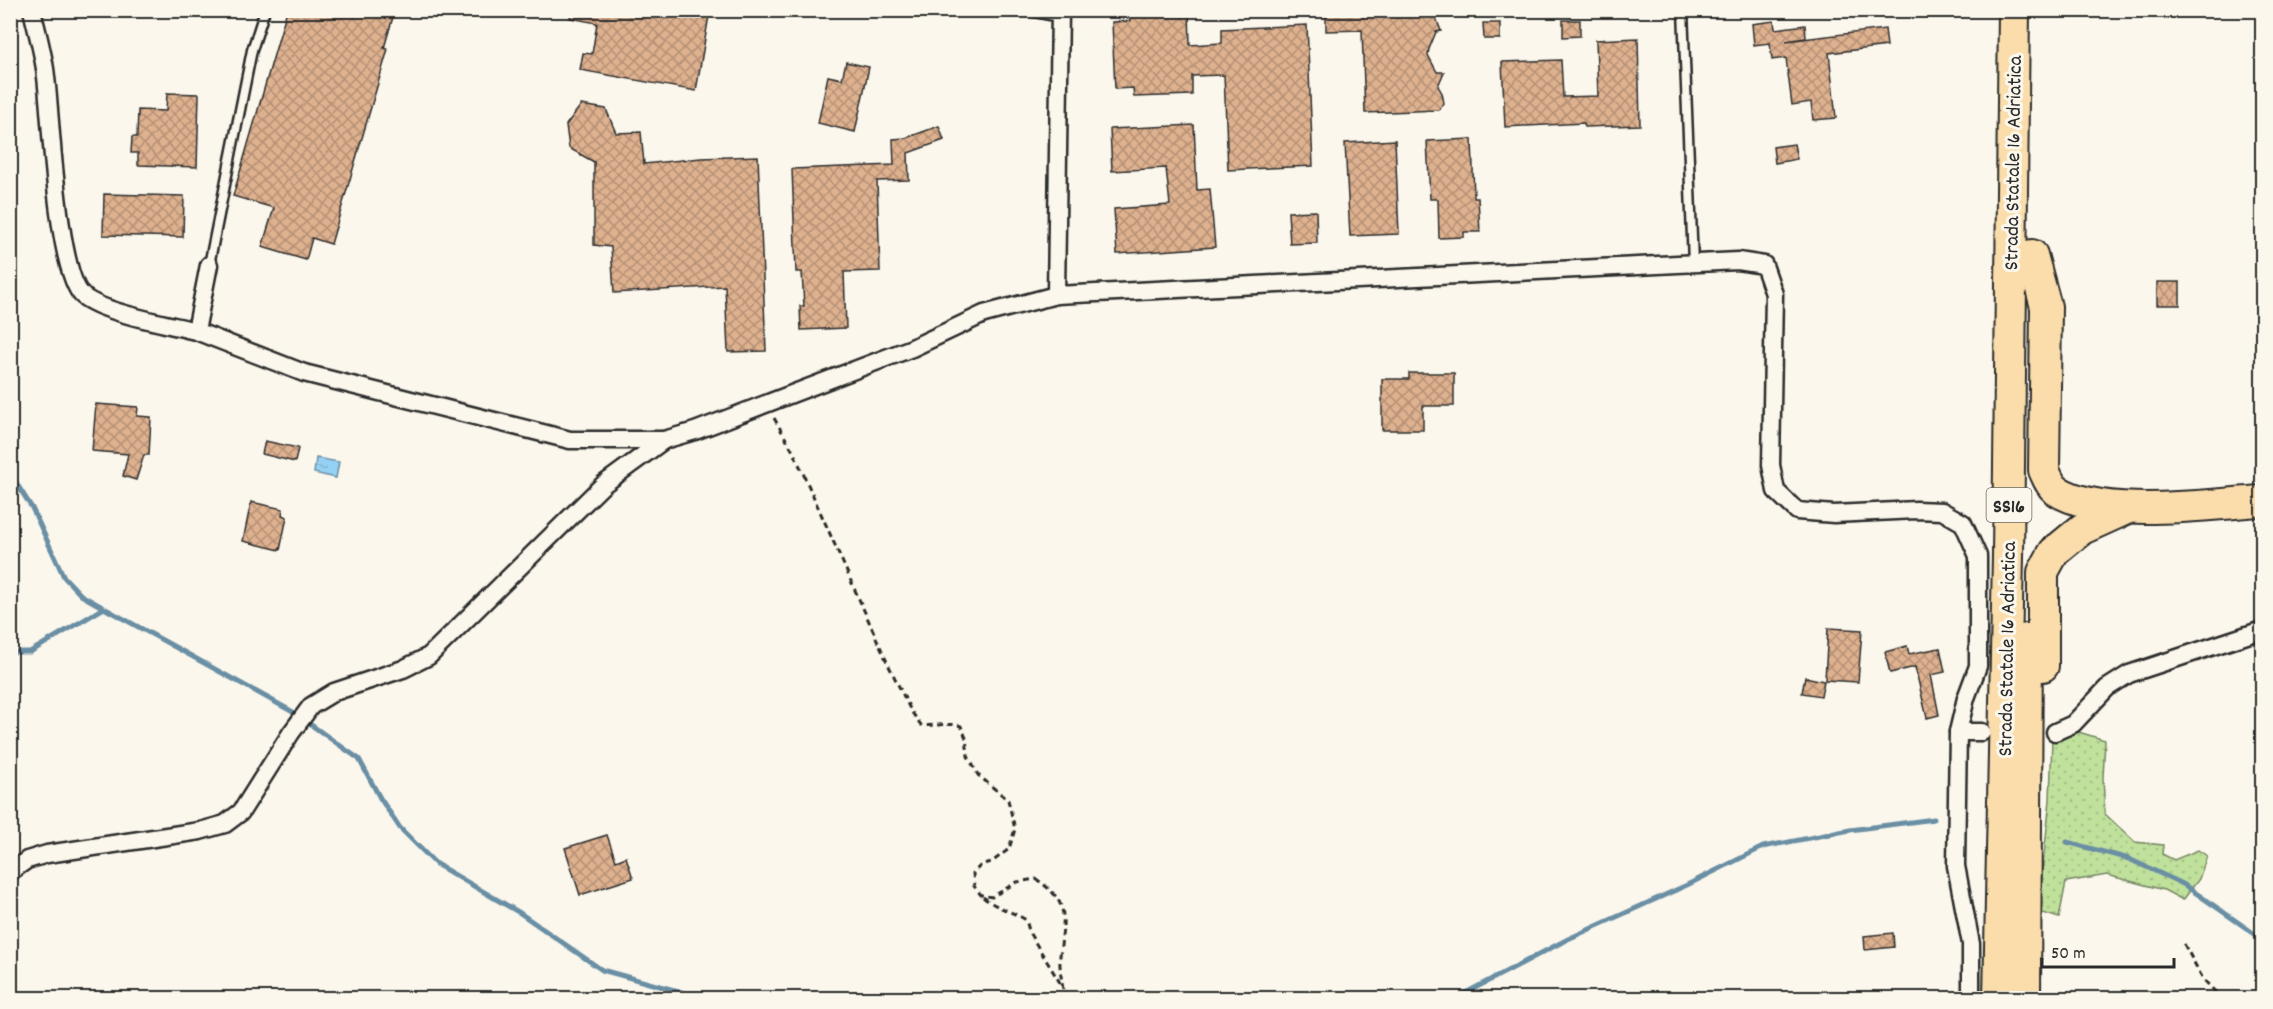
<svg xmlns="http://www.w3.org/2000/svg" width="2273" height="1009" viewBox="0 0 2273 1009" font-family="Dekko,sans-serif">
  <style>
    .grass { fill: url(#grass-dots); stroke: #758663; stroke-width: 1.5 }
    .water { fill: url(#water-ripples); stroke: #6b8fa4; stroke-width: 1.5 }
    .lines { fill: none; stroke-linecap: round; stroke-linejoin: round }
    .stream { stroke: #6b8fa4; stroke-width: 5 }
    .building { fill: url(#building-cross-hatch); stroke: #2b2b2b; stroke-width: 1.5 }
    .lane-casing { stroke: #2b2b2b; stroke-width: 13 }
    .street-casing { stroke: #2b2b2b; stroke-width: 21 }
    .highway-casing { stroke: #2b2b2b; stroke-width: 34 }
    .path { stroke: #2b2b2b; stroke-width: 3; stroke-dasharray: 6 4.5; stroke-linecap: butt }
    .lane { stroke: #fbf7ec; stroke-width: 8 }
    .street { stroke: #fbf7ec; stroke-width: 16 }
    .highway { stroke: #faddab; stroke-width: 30 }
    .labels { text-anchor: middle; stroke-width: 6; stroke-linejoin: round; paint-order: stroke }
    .shield { fill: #fbf7ec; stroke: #696865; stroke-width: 1.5 }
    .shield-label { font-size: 20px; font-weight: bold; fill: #2b2b2b }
    .street-label { font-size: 21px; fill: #2b2b2b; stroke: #fbf7ec }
  </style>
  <defs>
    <pattern id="grass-dots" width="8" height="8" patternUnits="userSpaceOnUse" patternTransform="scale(1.5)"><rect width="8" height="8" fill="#bfe19b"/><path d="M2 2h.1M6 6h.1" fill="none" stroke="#a4c186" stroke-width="1.8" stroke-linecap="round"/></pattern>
    <pattern id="water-ripples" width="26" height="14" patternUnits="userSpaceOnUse" patternTransform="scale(1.5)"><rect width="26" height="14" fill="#95d1f5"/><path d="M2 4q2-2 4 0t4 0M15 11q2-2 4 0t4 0" fill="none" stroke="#81b4d2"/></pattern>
    <pattern id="building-cross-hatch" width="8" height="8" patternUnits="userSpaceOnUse" patternTransform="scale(1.5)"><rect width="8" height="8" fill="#deb18f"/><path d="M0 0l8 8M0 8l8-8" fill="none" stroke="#b49075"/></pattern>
  </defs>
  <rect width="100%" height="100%" fill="#fbf7ec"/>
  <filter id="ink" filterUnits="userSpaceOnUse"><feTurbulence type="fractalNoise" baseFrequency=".0167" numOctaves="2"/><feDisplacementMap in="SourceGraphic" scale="12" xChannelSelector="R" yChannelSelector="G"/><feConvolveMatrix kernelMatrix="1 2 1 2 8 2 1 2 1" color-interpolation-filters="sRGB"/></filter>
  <g filter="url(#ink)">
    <!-- grass -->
    <path class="grass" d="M2072,730l33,10 -2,38 2,36 30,28 28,3 -1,9 12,6 24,-10 9,6 -8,23 -16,21 -19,-10 -57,-15 -41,7 -7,36 -19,-6 2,-38 8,-74 2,-62z"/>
    <!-- water -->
    <path class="water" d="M316,458l23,4 -3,16 -22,-5z"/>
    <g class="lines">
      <!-- stream -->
      <g class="stream">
        <path d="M10,473l22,35 32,69 17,18 23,13"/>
        <path d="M10,652h20l74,-44 189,104 66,47 21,39 20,30 36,36 84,49 82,57 101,28"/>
        <path d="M2067,842l62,17 54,25 79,55"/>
        <path d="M1456,998l112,-59 119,-54 76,-38 87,-17 84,-11"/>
      </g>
    </g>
    <!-- building -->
    <g class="building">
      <path d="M287,10h108l-11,38 4,1 -57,195 -19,-6 -6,22 -44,-13 12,-39 -41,-12z"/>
      <path d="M571,10h139l-14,81 -116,-21 3,-17 9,1 5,-31 -27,-5z"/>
      <path d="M1189,10l1,35 32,-2v-14l85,-4 6,141 -85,4 -4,-95 -32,1v19l-58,2 -1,-9 -18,1 -3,-67 18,-1 -1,-10z"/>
      <path d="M1326,10h107l8,21 -5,1 -7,17 -1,6 9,17h7l-6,14 4,7 2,10 -5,7 -74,3 -3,-83 -36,1z"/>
      <path d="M1563,20h17v16l-17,1z"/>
      <path d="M1774,21l1,8 30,-4 1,13 -20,3 99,-12 2,17 -58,7 7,65 -23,2 -2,-18 -19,3 -6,-47 -14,2 -2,-17 -16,2 -2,-21z"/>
      <path d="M1483,23h17v16h-16z"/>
      <path d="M1638,38l2,87 -55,2 -1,-4 -79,4 -3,-65 59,-2 2,37 35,-1 -2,-56z"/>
      <path d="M846,62l23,5 -14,65 -37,-9 10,-47 14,3z"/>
      <path d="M167,93l32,1 -2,73 -59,-2v-12h-7l1,-16h5l1,-27 28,1z"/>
      <path d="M581,105l25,4 10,24 25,-1 3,32 57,-6 57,-2 8,195 -38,1 -3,-66 -111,7 -3,-46 -17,-2v-83l-25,-14 -3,-23z"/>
      <path d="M1194,125l3,65 13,-1 5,58 -98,7 -3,-45 56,-4 -4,-37 -54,3 -2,-42z"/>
      <path d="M939,126l5,14 -36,13 1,27 -32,1 3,90 -36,1 2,56 -45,2 -1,-24h4l-2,-34h-6l-4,-103 102,-4 -1,-26 13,-1z"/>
      <path d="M1472,139l2,59h4l2,34h-16v5l-25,1 -1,-39h-8l-3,-58z"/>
      <path d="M1395,140l4,94 -49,2 -5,-93z"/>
      <path d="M1794,144l3,15 -22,4 -2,-16z"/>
      <path d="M104,194l80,2 -1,41 -80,-2z"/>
      <path d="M1316,211l1,32 -27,1 -2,-32z"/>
      <rect x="2157" y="282" width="23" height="23"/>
      <path d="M1409,373h45v33h-31v24h-41v-51h27z"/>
      <path d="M96,404l42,3 -1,9 14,1 -2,38h-5l-8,25 -13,-4 5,-22 -36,-3z"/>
      <path d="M265,441l33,7 -3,14 -33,-8z"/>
      <path d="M251,502l32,7 -1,6 5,2 -7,33 -37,-9z"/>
      <path d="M1828,628l34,2 -4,52 -33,-2z"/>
      <path d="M1907,646l2,8 31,-6 5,24 -14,3 8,40 -12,3 -12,-51 -25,6 -5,-21z"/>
      <path d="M1805,677l19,4 -3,15 -19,-3z"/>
      <path d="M607,835l9,26 10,-4 7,21 -53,17 -15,-47z"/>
      <path d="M1893,933l1,14 -29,3 -1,-14z"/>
    </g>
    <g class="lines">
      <!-- lane casing -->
      <g class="lane-casing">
        <g id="lane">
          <path d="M1024,10l36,7"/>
          <path d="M1683,10l10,253"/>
          <path d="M209,265l43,-215 13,-40"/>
        </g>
      </g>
      <!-- street casing -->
      <g class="street-casing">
        <g id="street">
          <path d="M32,10c5,22 12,45 14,67 5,40 11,196 37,219 20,17 85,28 113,35"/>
          <path d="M1060,10l-4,285 682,-34 26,4 10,29 -3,171 5,26 21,20 37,3 82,-4 26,1 21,12 15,33v110l-12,32 -8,34 -2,134 15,78v54"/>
          <path d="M209,265l-13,66 108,42 266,67h94l31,-9 217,-83 72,-34 72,-19"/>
          <path d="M1958,732h24"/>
          <path d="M2055,732l18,-8 34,-36 22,-14 133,-44"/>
          <path d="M10,872l17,-12 20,-6 153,-23 25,-7 16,-12 50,-79 20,-27 23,-14 69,-23 26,-13 175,-172 60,-44"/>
        </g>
      </g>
      <!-- highway casing -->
      <g class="highway-casing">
        <g id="highway">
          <path d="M2032,255l14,52 -2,163c3,7 6,15 12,20 46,30 152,14 206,11"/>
          <path d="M2043,666v-94l11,-20 28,-23 44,-20"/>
          <path d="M1999,998l9,-442 6,-546"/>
          <path d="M2025,998l2,-359"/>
        </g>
      </g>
      <!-- path -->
      <g class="path">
        <path d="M774,418l20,35 93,209 24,49 10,14c14,2 26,-3 40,1l5,12 2,18 10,19 30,25 7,29 -6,20 -17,13 -10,2 -9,9 1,13 7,9 11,2 25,-15 19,-3c36,24 27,39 24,77 -1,14 3,29 4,42"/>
        <path d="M983,897c13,11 29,14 43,23l4,14 32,52"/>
        <path d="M2184,944l19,35 18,19"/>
      </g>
      <!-- lane -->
      <use href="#lane" class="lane"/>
      <!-- street -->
      <use href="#street" class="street"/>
      <!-- highway -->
      <use href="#highway" class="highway"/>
    </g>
  </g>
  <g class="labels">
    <!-- shield labels -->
    <rect class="shield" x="1986.5" y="488" width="45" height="34" rx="4.5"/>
    <g class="shield-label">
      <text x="2009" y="512">SS16</text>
    </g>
    <!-- street labels -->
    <g class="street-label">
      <text transform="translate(2012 163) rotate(-89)" y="7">Strada Statale 16 Adriatica</text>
      <text transform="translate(2006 649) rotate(-89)" y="7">Strada Statale 16 Adriatica</text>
    </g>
  </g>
  <!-- margin -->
  <rect width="2273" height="1009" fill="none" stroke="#fbf7ec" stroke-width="36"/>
  <rect x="18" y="18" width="2237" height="973" fill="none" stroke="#2b2b2b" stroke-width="2" filter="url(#ink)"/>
  <!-- scale -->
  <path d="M2042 958v9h132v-9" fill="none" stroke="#2b2b2b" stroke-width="3"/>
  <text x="2051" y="958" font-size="18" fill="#2b2b2b" stroke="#fbf7ec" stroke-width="4.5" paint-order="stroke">50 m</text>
</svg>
